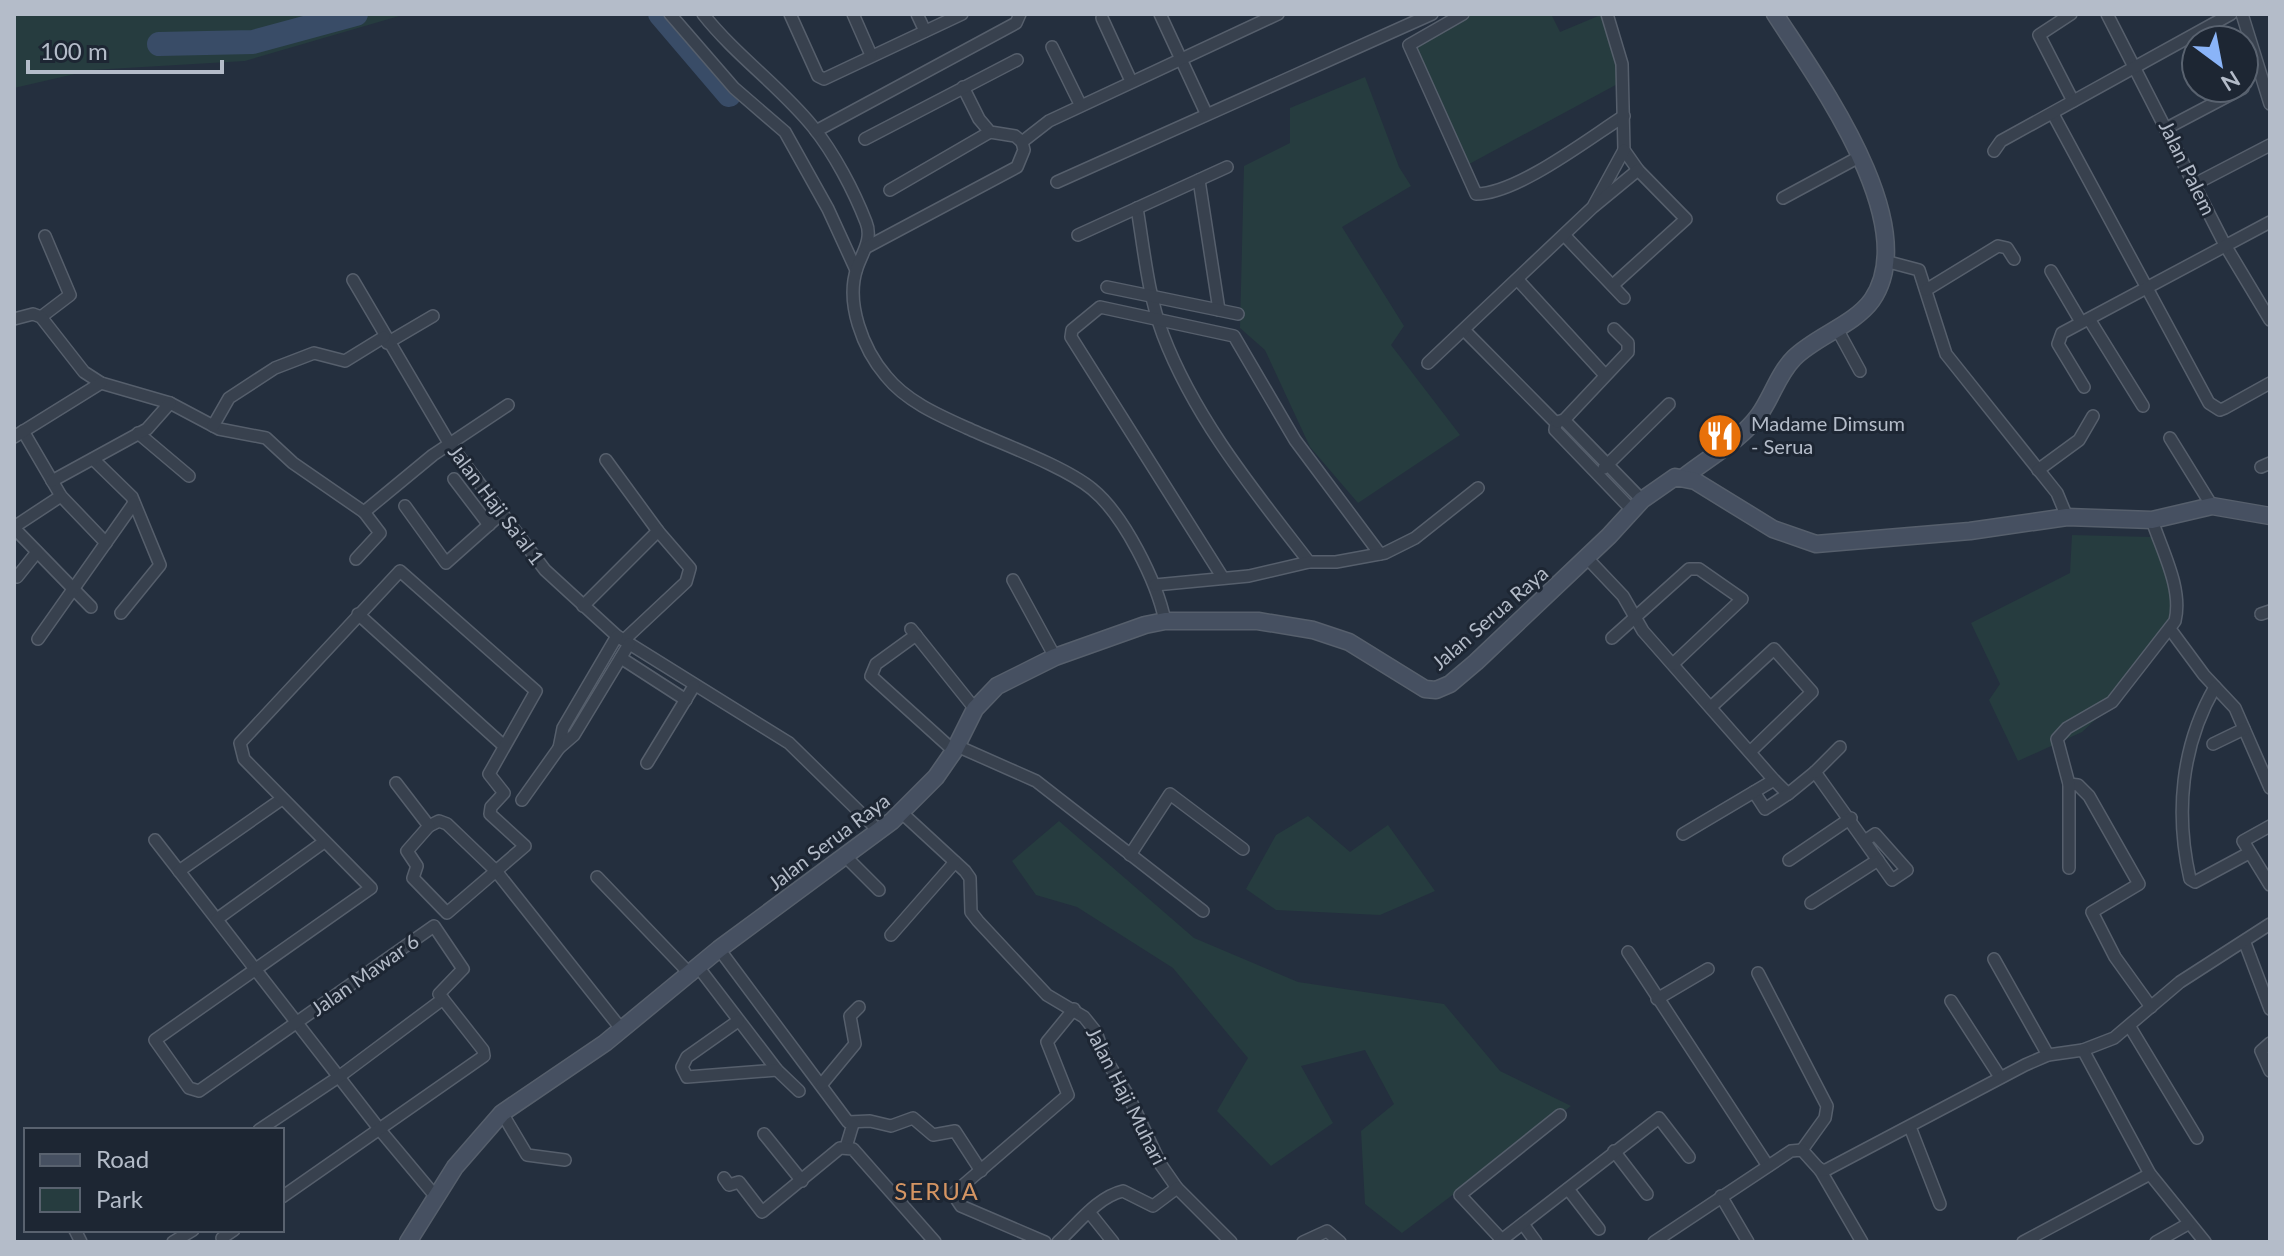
<svg xmlns="http://www.w3.org/2000/svg" width="2284" height="1256" viewBox="0 0 2284 1256" font-family="Lato,sans-serif">
  <style>
    .green { fill: #263c3f }
    .lines { fill: none; stroke-linecap: round; stroke-linejoin: round }
    .river { stroke: #394c67; stroke-width: 24 }
    .street-casing { stroke: #565f6c; stroke-width: 14 }
    .secondary-casing { stroke: #565f6c; stroke-width: 19 }
    .street { stroke: #38414e; stroke-width: 11 }
    .secondary { stroke: #465061; stroke-width: 16 }
    .labels { text-anchor: middle; stroke-width: 6; stroke-linejoin: round; paint-order: stroke }
    .street-label { font-size: 20px; fill: #b4bcc9; stroke: #1d2633 }
    .poi-label { font-size: 20px; fill: #b4bcc9; stroke: #1d2633; text-anchor: start }
    .quarter-label { font-size: 24px; letter-spacing: 2px; fill: #d59563; stroke: #1d2633 }
  </style>
  <rect width="100%" height="100%" fill="#242f3e"/>
  <!-- green -->
  <g class="green">
    <path d="M14,14h392l-161,47 -153,9 -78,18z"/>
    <path d="M1473,14h78l9,18 43,-18 20,67 -163,88 -53,-118z"/>
    <path d="M1365,77l34,90 12,19 -69,41 62,99 -13,19 69,90 -102,68 -48,-56 -45,-97 -25,-22 4,-162 46,-23v-35z"/>
    <path d="M2072,535l80,2 29,82 -37,38 -22,38 -40,37 -64,29 -29,-61 11,-16 -29,-61 99,-50z"/>
    <path d="M1308,816l42,36 38,-27 47,66 -55,24 -104,-5 -30,-21 30,-54z"/>
    <path d="M1059,821l135,117 104,44 146,22 56,67 71,35 -169,127 -37,-29 -4,-73 33,-27 -29,-54 -64,16 32,57 -62,43 -54,-55 31,-53 -75,-90 -96,-61 -41,-12 -24,-34z"/>
  </g>
  <g class="lines">
    <!-- river -->
    <g class="river">
      <path d="M660,14l69,81"/>
      <path d="M159,44l94,-2 103,-28"/>
    </g>
    <!-- street casing -->
    <g class="street-casing">
      <g id="street">
        <path d="M670,14l64,74 51,44 43,77 28,61"/>
        <path d="M703,14c33,42 78,73 110,113 21,26 41,64 53,95 7,17 -4,31 -9,46 -12,35 6,81 29,108 20,25 52,39 81,52 35,16 97,38 125,61 32,26 65,93 73,132"/>
        <path d="M790,14l28,62 6,3 138,-65"/>
        <path d="M853,14l18,41"/>
        <path d="M917,14l8,17"/>
        <path d="M1160,14l46,99"/>
        <path d="M1463,14l-54,31 67,149c41,0 112,-55 148,-78"/>
        <path d="M1607,14l15,50 2,86 14,20 48,49 -73,66"/>
        <path d="M2071,14l-32,21 34,66"/>
        <path d="M2107,14l118,231 45,75"/>
        <path d="M2242,14l28,90"/>
        <path d="M1102,18l29,63"/>
        <path d="M1052,47l28,57"/>
        <path d="M963,87l16,32 11,13 25,4 7,6"/>
        <path d="M2053,114l156,289 11,7 5,-2 45,-25"/>
        <path d="M2167,128l76,-40"/>
        <path d="M816,131l200,-108 4,-9"/>
        <path d="M865,139l152,-79"/>
        <path d="M1994,151l7,-10 230,-127"/>
        <path d="M1199,180l20,130"/>
        <path d="M1057,182l375,-168"/>
        <path d="M2195,184l75,-39"/>
        <path d="M890,190l100,-58"/>
        <path d="M1783,198l76,-41"/>
        <path d="M1594,205l30,-55"/>
        <path d="M1137,208c7,42 11,87 26,127 32,84 92,157 146,227"/>
        <path d="M1078,235l149,-68"/>
        <path d="M1565,236l59,62"/>
        <path d="M867,247l150,-80 7,-17 -2,-8 27,-21 229,-107"/>
        <path d="M1885,261l34,9 27,84 111,139 10,24"/>
        <path d="M2051,271l30,51"/>
        <path d="M353,280l96,163 96,127 72,66 172,107 91,89"/>
        <path d="M1518,280l87,95"/>
        <path d="M1107,287l131,27"/>
        <path d="M1926,290l72,-44 9,2 7,11"/>
        <path d="M41,317l29,-22 -25,-59"/>
        <path d="M14,319l19,-5 8,3 43,55 17,11 69,20 49,26 47,9 27,25 71,49 69,-57 75,-50"/>
        <path d="M2089,319l54,87"/>
        <path d="M1836,327l24,44"/>
        <path d="M1465,331l91,92 -1,7 77,80"/>
        <path d="M387,343l46,-27"/>
        <path d="M1428,363l165,-156 45,-37"/>
        <path d="M2084,387l-26,-43 4,-11 208,-111"/>
        <path d="M1564,420l64,-68v-9l-14,-14"/>
        <path d="M1557,422l7,-2 78,80"/>
        <path d="M213,426l16,-28 46,-30 39,-15 31,8 39,-24"/>
        <path d="M23,431l38,65 45,47"/>
        <path d="M138,433l51,43"/>
        <path d="M14,437l87,-54"/>
        <path d="M2170,438l42,68"/>
        <path d="M93,459l39,38 28,68 -39,48"/>
        <path d="M606,460l52,71 32,37 -4,14 -62,58"/>
        <path d="M2261,467l9,-4"/>
        <path d="M1604,468l65,-64"/>
        <path d="M2038,470l41,-30 14,-24"/>
        <path d="M454,479l35,46"/>
        <path d="M52,481l95,-52 23,-26"/>
        <path d="M405,506l41,57 54,-48"/>
        <path d="M14,527l47,-31"/>
        <path d="M14,528l77,79"/>
        <path d="M1587,558l36,38 20,35 131,149 14,14 27,-22 77,108 15,-10 -32,-36 -9,6"/>
        <path d="M356,559l24,-26 -16,-21"/>
        <path d="M17,577l20,-25"/>
        <path d="M1223,578l-152,-241 1,-7 28,-23 134,29 61,104 85,114"/>
        <path d="M1013,580l42,77"/>
        <path d="M1155,585l94,-9 60,-14h27l49,-9 30,-15 63,-50"/>
        <path d="M583,606l75,-75"/>
        <path d="M358,614l146,132"/>
        <path d="M2261,614l9,-3"/>
        <path d="M911,629l64,80"/>
        <path d="M2170,629l34,46 31,33 35,80"/>
        <path d="M916,635l-40,29 -5,12 83,75"/>
        <path d="M1612,638l77,-69h10l43,30 -69,65"/>
        <path d="M38,639l96,-136"/>
        <path d="M621,658l65,42"/>
        <path d="M2215,687c-34,59 -40,126 -25,192l5,3 54,-29"/>
        <path d="M1711,707l63,-58 38,43 -62,60"/>
        <path d="M2213,744l31,-15"/>
        <path d="M957,746l79,35 167,130"/>
        <path d="M559,748l4,-20 54,-92"/>
        <path d="M647,763l47,-77"/>
        <path d="M1815,772l25,-25"/>
        <path d="M2069,784l9,1 11,11 50,88 -47,28 23,45 36,50"/>
        <path d="M1754,792l11,17 23,-15"/>
        <path d="M522,800l37,-52 15,-13 55,-91"/>
        <path d="M902,813l63,58 5,7 1,34 7,9 69,74 37,22 12,15 9,26 24,39 32,68 16,23 54,54"/>
        <path d="M429,826l10,-5 8,3 49,47 126,159"/>
        <path d="M2270,826l-27,15 27,44"/>
        <path d="M1683,834l91,-54"/>
        <path d="M155,840l225,290 56,67"/>
        <path d="M1130,855l40,-61 73,55"/>
        <path d="M846,857l33,33"/>
        <path d="M1789,860l62,-42"/>
        <path d="M2069,868v-84l-12,-45 10,-11 45,-26 63,-81c8,-32 -13,-70 -23,-101"/>
        <path d="M179,871l103,-72"/>
        <path d="M597,877l94,98"/>
        <path d="M1811,903l67,-43"/>
        <path d="M217,919l107,-77"/>
        <path d="M891,935l64,-73"/>
        <path d="M2245,943l25,66"/>
        <path d="M719,949l129,173 22,-1 21,5 22,-8 20,17 22,-4 26,40"/>
        <path d="M1628,952l140,214"/>
        <path d="M1994,959l54,96"/>
        <path d="M699,968l78,102 22,21"/>
        <path d="M1758,973l69,133 -2,12 -23,32"/>
        <path d="M1657,999l51,-30"/>
        <path d="M1951,1001l49,76"/>
        <path d="M738,1021l-51,36 -5,10 5,10 90,-7"/>
        <path d="M2130,1027l67,111"/>
        <path d="M2270,1043l-9,8 9,20"/>
        <path d="M2083,1050l31,-12 66,-56 90,-58"/>
        <path d="M822,1084l33,-40 -5,-28 9,-9"/>
        <path d="M502,1113l25,42 38,5"/>
        <path d="M1910,1127l30,77"/>
        <path d="M259,1130l81,-54 103,-77"/>
        <path d="M764,1134l38,47"/>
        <path d="M846,1147l7,-23"/>
        <path d="M1614,1151l33,43"/>
        <path d="M1819,1168l43,74"/>
        <path d="M724,1178l5,7 10,-3 23,30 78,-64 13,1 82,93"/>
        <path d="M1568,1189l31,40"/>
        <path d="M1721,1196l27,46"/>
        <path d="M282,1197l202,-141 -1,-6 -44,-56 24,-25 -29,-43 -235,165 -10,-3 -34,-48 216,-152 -127,-129 -4,-16 160,-172 136,120 -47,83 15,19 -13,14 -1,7 35,32 -78,67 -34,-35 4,-12 -10,-15 22,-25 -33,-43"/>
        <path d="M1089,1212l24,30"/>
        <path d="M1523,1224l13,18"/>
        <path d="M75,1230l6,12"/>
        <path d="M222,1238l12,-8"/>
        <path d="M1502,1240l-42,-45 100,-80"/>
        <path d="M173,1242l20,-12"/>
        <path d="M1045,1242l-84,-36 -8,-12 115,-99 -21,-53 27,-33"/>
        <path d="M1058,1242c19,-17 39,-45 65,-51l30,15 24,-18"/>
        <path d="M1303,1242l24,-11 13,11"/>
        <path d="M1499,1242l160,-124 30,39"/>
        <path d="M1654,1242l137,-91 11,-1 18,20h6l199,-105 23,-10 35,-5 67,124 55,68"/>
        <path d="M2023,1242l127,-68"/>
        <path d="M2156,1242l32,-18"/>
      </g>
    </g>
    <!-- secondary casing -->
    <g class="secondary-casing">
      <g id="secondary">
        <path d="M1684,477c24,-19 57,-37 75,-62 13,-18 19,-41 35,-57 22,-22 60,-33 78,-58 52,-76 -56,-222 -97,-286"/>
        <path d="M408,1242l47,-75 47,-54 103,-70 114,-94 173,-128 44,-44 18,-26 21,-42 22,-23 58,-29 90,-32 20,-4h93l55,9 36,12 76,47 11,1 14,-6 26,-22 133,-126 33,-36 33,-23 20,4 78,48 43,15 154,-13 97,-14 85,3 60,-14 58,10"/>
      </g>
    </g>
    <!-- street -->
    <use href="#street" class="street"/>
    <!-- secondary -->
    <use href="#secondary" class="secondary"/>
  </g>
  <!-- icons -->
  <defs>
    <g id="restaurant-disc" transform="scale(2.3)"><circle r="9.5" fill="#e8710a" stroke="#1d2633"/><path d="M-5-6h1v4h1v-4h1v4h1v-4h1v5L-1.5 .5V6h-2V.5L-5-1ZM5-6V6H3V1.5H1.5Q1.5-4 5-6Z" fill="#fff"/></g>
  </defs>
  <g fill-rule="evenodd">
    <use href="#restaurant-disc" x="1720" y="436"/>
  </g>
  <g class="labels">
    <!-- street labels -->
    <g class="street-label">
      <text transform="translate(2187 168) rotate(64)" y="7">Jalan Palem</text>
      <text transform="translate(496 505) rotate(53)" y="7">Jalan Haji Sa'al 1</text>
      <text transform="translate(1490 618) rotate(-41)" y="7">Jalan Serua Raya</text>
      <text transform="translate(829 842) rotate(-37)" y="7">Jalan Serua Raya</text>
      <text transform="translate(365 975) rotate(-35)" y="7">Jalan Mawar 6</text>
      <text transform="translate(1126 1096) rotate(63)" y="7">Jalan Haji Muhari</text>
    </g>
    <!-- poi labels -->
    <g class="poi-label">
      <text x="1751" y="431">Madame Dimsum<tspan x="1751" dy="23">- Serua</tspan></text>
    </g>
    <!-- quarter labels -->
    <g class="quarter-label">
      <text x="937" y="1200">SERUA</text>
    </g>
  </g>
  <!-- border -->
  <rect width="2284" height="1256" fill="none" stroke="#b4bcc9" stroke-width="32"/>
  <!-- legend -->
  <rect x="24" y="1128" width="260" height="104" fill="#1d2633" stroke="#59626f" stroke-width="2"/>
  <rect x="40" y="1154" width="40" height="12" fill="#465061" stroke="#59626f" stroke-width="2"/>
  <text x="96" y="1168" font-size="24" fill="#b4bcc9">Road</text>
  <rect x="40" y="1188" width="40" height="24" fill="#263c3f" stroke="#59626f" stroke-width="2"/>
  <text x="96" y="1208" font-size="24" fill="#b4bcc9">Park</text>
  <!-- north arrow -->
  <g transform="translate(2220 64) rotate(148)"><circle r="38" fill="#1d2633" stroke="#59626f" stroke-width="2"/>
  <path d="M0-6L14 30L0 20L-14 30Z" fill="#8ab4f8"/>
  <text y="-12" font-size="22" font-weight="bold" text-anchor="middle" fill="#b4bcc9">N</text>
  </g>
  <!-- scale -->
  <path d="M28 60v12h194v-12" fill="none" stroke="#b4bcc9" stroke-width="4"/>
  <text x="40" y="60" font-size="24" fill="#b4bcc9" stroke="#1d2633" stroke-width="6" paint-order="stroke">100 m</text>
</svg>
